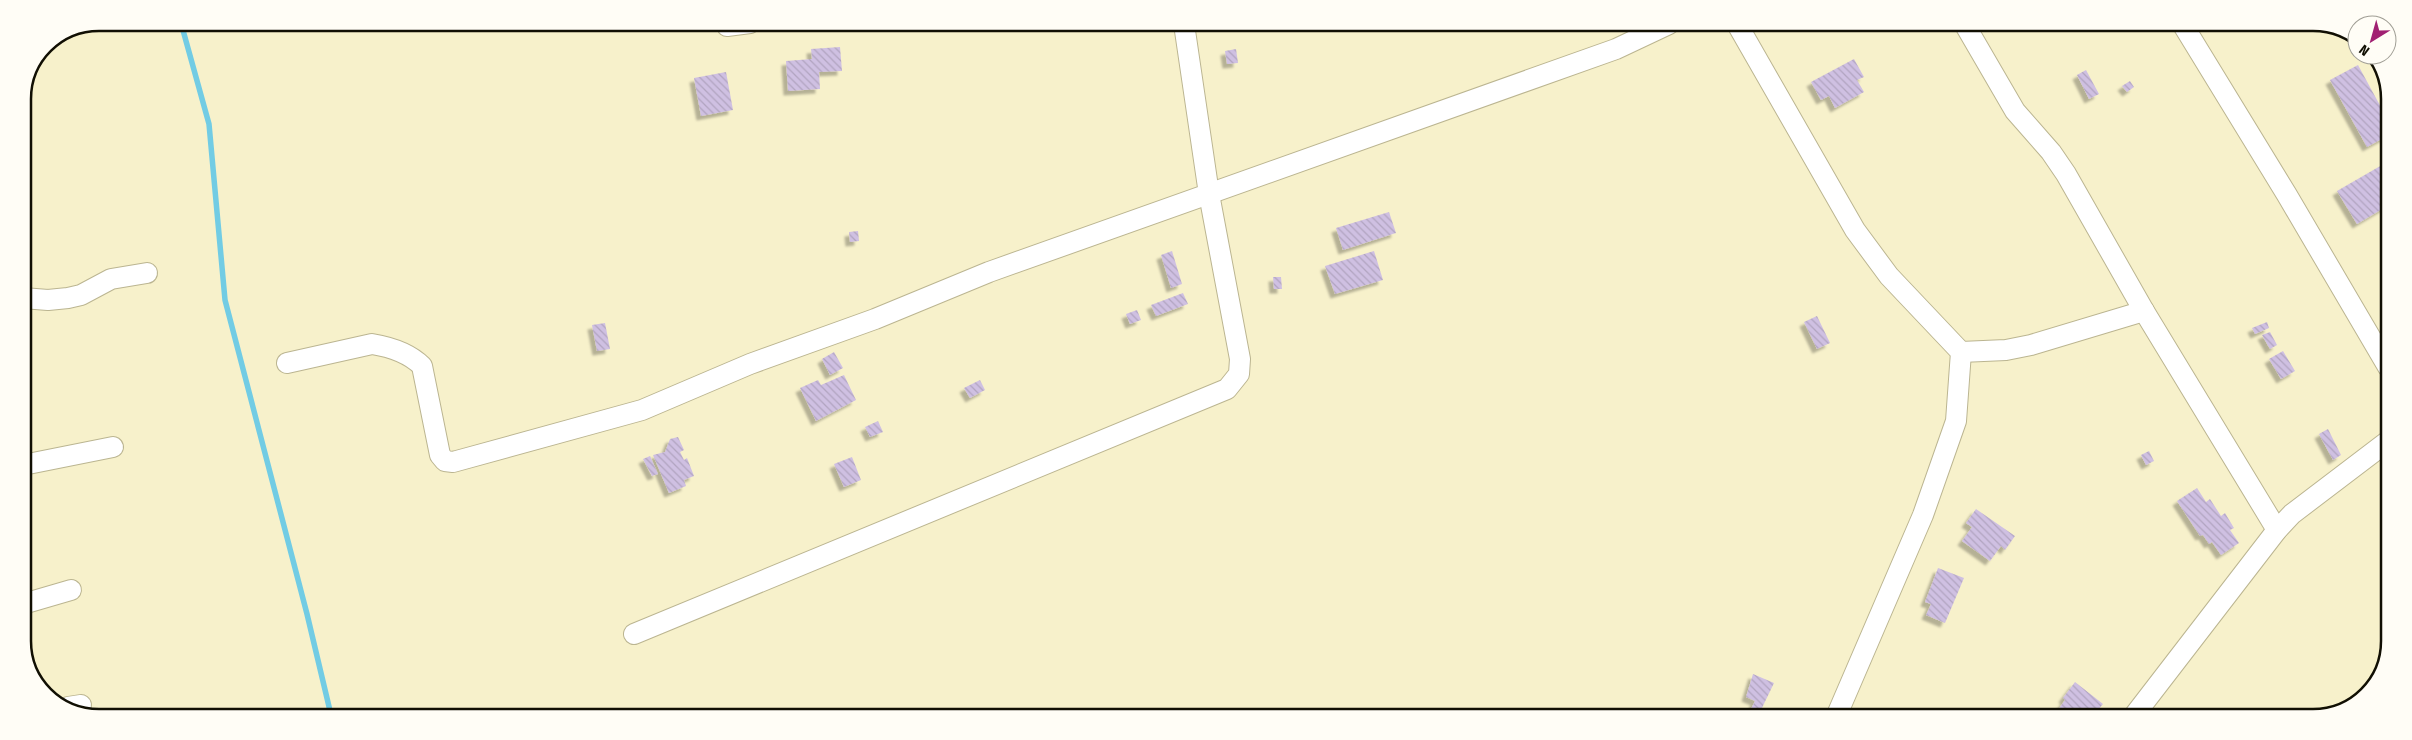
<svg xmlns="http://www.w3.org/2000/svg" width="2412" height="740" viewBox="0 0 2412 740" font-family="'Fira Sans Condensed',sans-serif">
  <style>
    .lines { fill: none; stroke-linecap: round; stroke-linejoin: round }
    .stream { stroke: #72cce4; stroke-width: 5.5 }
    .building { fill: url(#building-back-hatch); filter: url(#shadow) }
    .street-casing { stroke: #bbb591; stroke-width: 22 }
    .street { stroke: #fff; stroke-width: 20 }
    .rim { fill: none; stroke: #110f03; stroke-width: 2.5 }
  </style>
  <defs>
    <pattern id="building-back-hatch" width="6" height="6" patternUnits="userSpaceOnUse" patternTransform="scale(1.25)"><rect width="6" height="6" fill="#cfc0e2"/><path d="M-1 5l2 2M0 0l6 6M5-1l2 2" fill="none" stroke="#b1a4c0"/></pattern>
    <filter id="shadow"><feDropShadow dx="-4.5" dy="4.5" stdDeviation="1" flood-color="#0004"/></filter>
  </defs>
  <rect width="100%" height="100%" fill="#f7f1cb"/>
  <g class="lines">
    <!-- stream -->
    <path class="stream" d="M181,23l28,101 16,176 82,314 24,101"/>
  </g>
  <!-- building -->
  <g class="building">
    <path d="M840,47l2,24 -23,1 1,17 -32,2 -2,-30 26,-2 -1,-10z"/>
    <path d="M1236,49l2,14 -11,1 -2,-13z"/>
    <path d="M1854,59l10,18 -7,3 7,12 -29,16 -6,-12 -8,4 -10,-18z"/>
    <path d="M2358,65l31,57v13l-22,12 -37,-67z"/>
    <path d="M2086,70l13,24 -10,5 -12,-24z"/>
    <path d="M726,72l7,38 -32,6 -7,-38z"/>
    <path d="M2130,81l4,6 -7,5 -5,-6z"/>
    <path d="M2389,161v44l-32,19 -20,-33z"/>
    <path d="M1389,212l7,21 -53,17 -7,-22z"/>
    <path d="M858,231l1,10 -9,1 -1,-10z"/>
    <path d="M1172,251l10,33 -11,4 -10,-33z"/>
    <path d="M1374,251l9,29 -48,14 -10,-28z"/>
    <path d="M1273,277h8l1,12h-8z"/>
    <path d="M1183,293l5,11 -32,12 -5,-11z"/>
    <path d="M1137,310l4,10 -11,4 -4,-10z"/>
    <path d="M1817,316l13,27 -13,6 -13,-27z"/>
    <path d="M2267,322l2,6 -14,6 -3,-6z"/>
    <path d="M605,323l5,26 -13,2 -5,-26z"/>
    <path d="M2270,332l7,13 -7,4 -8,-14z"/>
    <path d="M2283,351l12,20 -14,8 -12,-20z"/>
    <path d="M834,352l9,16 -13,7 -8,-16z"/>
    <path d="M844,375l12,25 -40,21 -16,-33 18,-8 3,5z"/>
    <path d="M980,380l5,10 -15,8 -6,-10z"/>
    <path d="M878,421l5,11 -13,5 -5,-10z"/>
    <path d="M2328,429l13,26 -8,5 -14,-26z"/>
    <path d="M678,437l6,13 -4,2 4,8 3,-2 7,18 -10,4 2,6 -17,7 -16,-38 12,-3 5,-13z"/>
    <path d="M2149,451l5,10 -8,4 -5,-10z"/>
    <path d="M650,456l8,18 -6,2 -9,-17z"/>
    <path d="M852,457l9,23 -17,7 -10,-23z"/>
    <path d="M2197,488l9,14 4,-3 11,17 4,-3 9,15 -4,2 9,13 -18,12 -9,-13 -3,2 -6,-9 -3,1 -23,-35z"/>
    <path d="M1976,509l39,27 -10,14 -4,-4 -11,15 -28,-20 10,-14 -6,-4z"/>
    <path d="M1938,568l26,10 -19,45 -19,-8 5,-11 -6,-2z"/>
    <path d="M1753,674l21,9 -14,29 -9,-3 4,-8 -9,-4z"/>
    <path d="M2075,682l28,22 -10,12 2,1h-37l-3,-3 10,-14 -2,-2z"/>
  </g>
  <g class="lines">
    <!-- street casing -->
    <g class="street-casing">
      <g id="street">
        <path d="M1737,24l118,206 34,46 72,76 -5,69 -33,94 -87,202"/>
        <path d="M1965,25l50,86 36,41 15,22 78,137 133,219"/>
        <path d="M2183,25l104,170 101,172"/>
        <path d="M727,26l23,-3"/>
        <path d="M23,298l25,2 20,-2 13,-3 30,-16 36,-6"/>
        <path d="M1961,352l45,-2 25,-5 113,-34"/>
        <path d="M287,363l85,-19c18,3 37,9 50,22l18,89 5,6 8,1 189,-52 108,-46 125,-45 114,-47 627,-223 53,-25"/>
        <path d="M23,465l90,-18"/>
        <path d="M23,604l48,-14"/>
        <path d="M634,634l593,-245 12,-15 1,-15 -31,-165 -25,-170"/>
        <path d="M68,707l13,-2"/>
        <path d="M2133,717l144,-187 15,-16 96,-73"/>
      </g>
    </g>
    <!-- street -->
    <use href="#street" class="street"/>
  </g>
  <!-- crop -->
  <path d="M0 0H2412V740H0ZM99 31H2313A68 68 0 0 1 2381 99V641A68 68 0 0 1 2313 709H99A68 68 0 0 1 31 641V99A68 68 0 0 1 99 31Z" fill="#fffdf6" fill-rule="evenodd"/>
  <path class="rim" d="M99 31H2313A68 68 0 0 1 2381 99V641A68 68 0 0 1 2313 709H99A68 68 0 0 1 31 641V99A68 68 0 0 1 99 31Z"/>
  <!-- north arrow -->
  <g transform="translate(2372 40) rotate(217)"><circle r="24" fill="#fffdf6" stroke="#a09e95"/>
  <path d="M0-4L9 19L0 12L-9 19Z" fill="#a12072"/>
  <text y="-8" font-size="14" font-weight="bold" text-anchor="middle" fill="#110f03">N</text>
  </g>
</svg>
